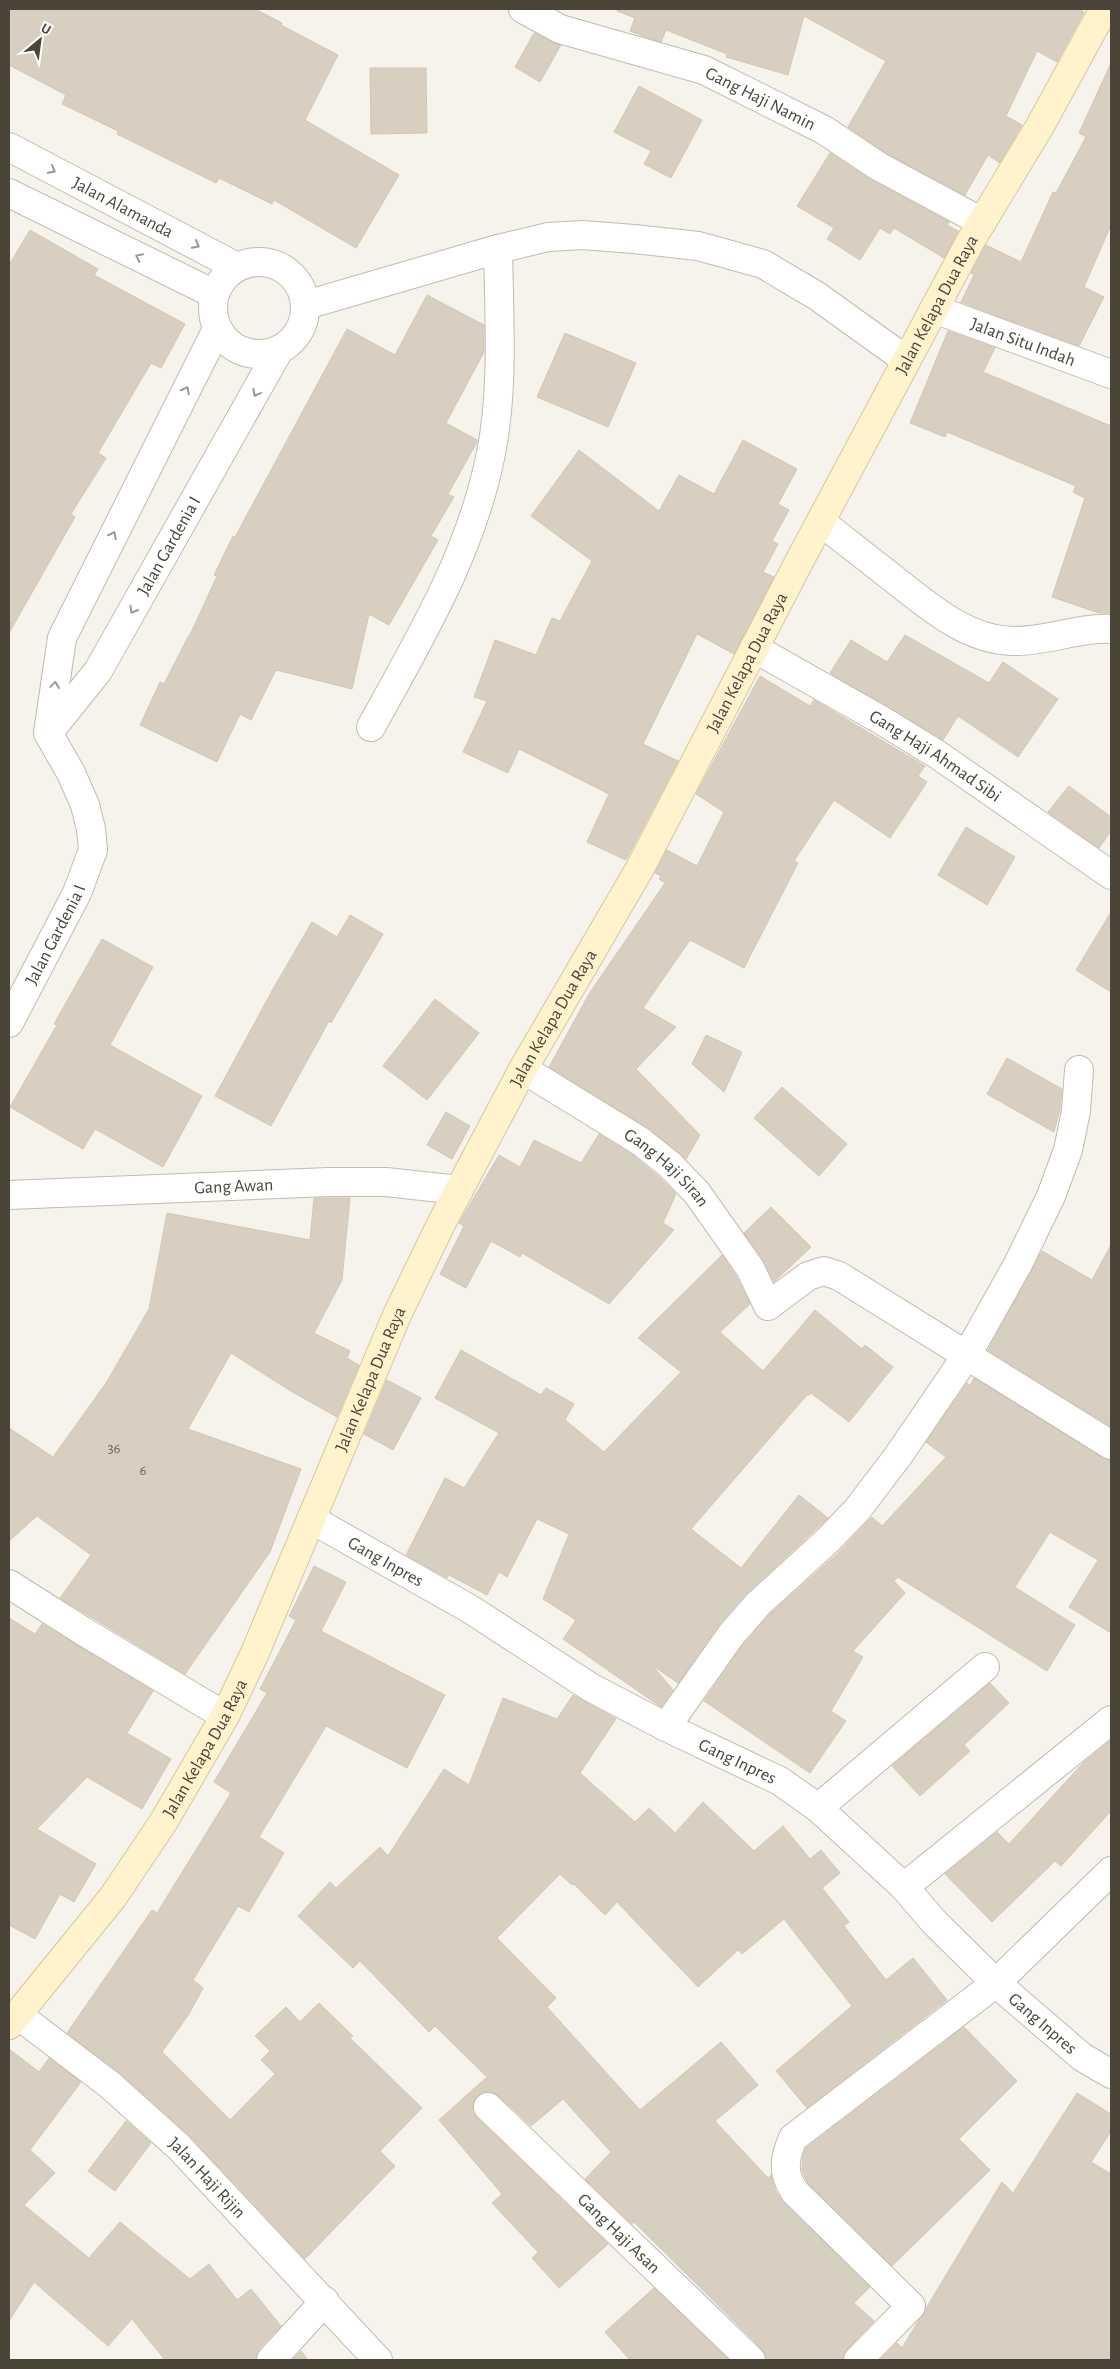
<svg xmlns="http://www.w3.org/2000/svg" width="1120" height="2369" viewBox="0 0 1120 2369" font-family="'Alegreya Sans',sans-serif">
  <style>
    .building { fill: #d8cfc1; stroke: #d3c7b4 }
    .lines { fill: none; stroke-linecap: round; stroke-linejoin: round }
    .minor-casing { stroke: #c2bbae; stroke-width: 30 }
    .tertiary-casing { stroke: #c2bbae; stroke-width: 30 }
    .secondary-casing { stroke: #d6c79b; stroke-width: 30 }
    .minor { stroke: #fff; stroke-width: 28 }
    .tertiary { stroke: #fff; stroke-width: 28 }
    .secondary { stroke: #fff3cd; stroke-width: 28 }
    .oneway { stroke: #9c9892 }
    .labels { text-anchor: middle; stroke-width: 4; stroke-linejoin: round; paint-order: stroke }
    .number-label { font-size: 15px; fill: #6e675b }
    .street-label { font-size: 18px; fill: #4b4439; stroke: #fff }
  </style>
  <rect width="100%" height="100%" fill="#f6f3ec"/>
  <!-- building -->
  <g class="building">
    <path d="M9,9h246l27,14 -1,2 57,30 -33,65 94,55 -43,73 -82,-48 -2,4 -53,-26 -3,5 -99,-49 1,-3 -56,-27 4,-9 -57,-30z"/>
    <path d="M617,9h461l6,3 -27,50 -20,-11 -31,65 16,9 -22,38 -12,-8 -23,40 -79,-42 -38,-26 38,-66 -82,-45 -16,59 -62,-18 1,-3 -61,-24 -5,12 -15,-5 -16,-6 5,-13 -18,-7z"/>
    <path d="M534,33l27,12 -21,37 -25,-15z"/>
    <path d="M1111,63v162l-27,62 20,10 -25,49 -118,-44 13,-27 -3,-2 15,-28 35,17 32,-70 3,1 30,-56 -7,-4z"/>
    <path d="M370,68h56l1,65 -56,1z"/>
    <path d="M639,86l63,34 -31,58 -27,-14 7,-13 -37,-19z"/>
    <path d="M830,153l41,27 78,42 -2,3 11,6 -14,27 -50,-30 -4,6 -10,-6 -20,32 -33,-21 7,-11 -37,-22z"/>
    <path d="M30,230l68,39 -4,6 91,49 -24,44 -10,-5 -53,90 8,5 -35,56 4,3 -66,116v-368z"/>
    <path d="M427,295l57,30v27l-38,71 31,17v2l-29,52 6,3 -23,39 7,4 -49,85 -20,-11 -17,75 -76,-19 -25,50 -11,-6 -23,48 -77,-37 20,-43 4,2 25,-49h1l27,-59 -3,-1 19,-39 2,1 112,-208 48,26z"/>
    <path d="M948,331l47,17 -12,24 128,54v187h-12l-47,-16 33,-99 -12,-6 3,-6 -129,-54 -2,5 -35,-14z"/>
    <path d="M565,333l71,30 -28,64 -71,-30z"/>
    <path d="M743,440l54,29 -19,35 11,6 -17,31 6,3 -15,28 11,5 -40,77 -37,-20 -54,110 35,17 -52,99 -39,-18 22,-48 -90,-45 -11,24 -45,-21 24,-51 -13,-4 21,-57 41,15 16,-37 8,3 32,-60 -61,-45 48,-66 80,61 20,-36 35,19z"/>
    <path d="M905,635l84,48 14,-21 55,37 -40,58 -60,-41 -15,24 -113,-67 21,-33 36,22z"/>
    <path d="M760,676l50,30 4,-6 111,66 -7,10 9,6 -37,56 -56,-38 -40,61 4,2 -54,105 -54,-28 -47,68 33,19 -40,42 64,66 -14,24 -38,-31 -99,-61 40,-73 76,-111 -6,-4 2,-3 -6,-3 12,-23 30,16 27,-54 -28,-18z"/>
    <path d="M1069,786l42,31v14l-12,17 -51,-36z"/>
    <path d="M966,827l49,30 -28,48 -49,-30z"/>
    <path d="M1111,912v80l-35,-22z"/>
    <path d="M350,915l33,19 -52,89 -2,-2 -58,105 -56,-30 58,-107 39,-67 25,15z"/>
    <path d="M102,939l51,28 -43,78 92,51 -39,71 -68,-38 -12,20 -73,-42 47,-82 -3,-1z"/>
    <path d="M435,999l44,34 -52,67 -44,-34z"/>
    <path d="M706,1035l36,17 -18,40 -32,-28z"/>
    <path d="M1007,1058l55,31 -2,20 -6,23 -67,-38z"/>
    <path d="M782,1087l65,57 -28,32 -65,-58z"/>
    <path d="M446,1112l24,14 -18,33 -25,-14z"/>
    <path d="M599,1134l32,20 28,23 17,17 -13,29 11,7 -65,74 -87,-51 -2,4 -29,-16 -25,47 -26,-14 24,-48 -5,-3 40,-68 21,12 14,-27 47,23z"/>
    <path d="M314,1198h36l-8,82 -28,53 36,18 -3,7 12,7 -22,52 -48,-27 -58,-37 -43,76 113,40 -31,83 -85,122 -125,-76 31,-43 -54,-39 -28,25v-113l44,29 53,-74 43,-74 18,-96 143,27z"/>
    <path d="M771,1207l40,40 -37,35 -11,-23 -19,-26z"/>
    <path d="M1111,1245v182l-123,-77 54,-99 50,29z"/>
    <path d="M722,1255l14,21 14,28 -30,28 43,39 52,-61 47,39 3,-4 28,22 -44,55 -38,-29 -3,3 -1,-1 -116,134 50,39 58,-73 29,23 -82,76 -28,32 -40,57 -26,-18 21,25 -12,17 -98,-68 13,-19 -33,-21 26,-65 -32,-15 -30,58 -8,-5 -12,23 -38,-20 -2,3 -41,-23 39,-77 19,10 35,-55 -64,-35 26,-48 80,45 5,-7 28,16 -9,16 39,32 77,-80 -43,-34z"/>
    <path d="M974,1378l129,80 8,2v173l-42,-26 29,-47 -48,-28 -35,55 60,38 -28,46 -149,-94 -4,4 11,12 -52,58 10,6 -32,54 15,10 -36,52 -106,-72 39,-56 26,-30 69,-62 34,-36 10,9 64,-69 -20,-15 41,-59 3,3z"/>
    <path d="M387,1380l34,18 -28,52 -29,-16z"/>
    <path d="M314,1566l32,16 -25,49 124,64 -38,73 -81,-42 -67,111 25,16 -35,59 -11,-6 -45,74 10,8 -14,26 -27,38 68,68 45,-46 -14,-14 9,-9 -15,-15 31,-29 14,15 19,-19 34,33 -3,2 72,70 -42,43 15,15 -90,93 -116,-124 -69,-62 -53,-40 85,-123 5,3 74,-120 -17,-11 53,-89 -7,-4 36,-69 -7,-4z"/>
    <path d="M9,1618l26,16 7,-10 111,67 -26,42 44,26 -29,50 -55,-32 -50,52 59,35 -22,38 -14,-8 -25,45 -26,-14z"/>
    <path d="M990,1683l19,20 -45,42 6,6 -50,45 -28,-30z"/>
    <path d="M573,1695l43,24 -36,54 55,49 14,-14 26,25 28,-31 51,49 29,-25 27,33 11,-9 19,23 -18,15 27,34 -5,4 42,54 27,-22 34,42 -140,108 -31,-37 76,-65 -68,-87 -42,35 -4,-4 -40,37 -81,-85 -12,13 -31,-31 -2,1 -12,-11 -63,64 59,60 -9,9 93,103 81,-68 37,43 -43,36 53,57 3,-3 5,17 8,11 86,84 -16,16 20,18 -27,28 -4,11h-77l-4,-11 -128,-127 -2,2 -47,-45 26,-27 -48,-53 -32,27 -32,-30 -8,-4h-8l-7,5 -3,7v8l4,6 131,126 -49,44 -27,-30 6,-6 -46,-49 10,-9 -63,-74 48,-43 -52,-51 -6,6 -69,-71 -7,7 -55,-52 32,-34 6,6 44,-41 8,9 56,-87 25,16 34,-87 54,21z"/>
    <path d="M1111,1740v71l-50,55 -6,-5 -63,61 -47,-48 52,-42 12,12 74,-81z"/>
    <path d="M964,2027l53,54 -58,58 31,31 -98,96 -85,-84 -5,-12 1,-14 3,-8z"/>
    <path d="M9,2049l30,23 10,-14 32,24 -51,68 25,23 -31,32 65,53 31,-36 70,57 19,-15 28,36 14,-11 30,37 -22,23 -3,11h-91l-33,-41 -24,27 -74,-64 -25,39z"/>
    <path d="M1077,2093l34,21v17l-20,31 20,12v186h-231l17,-17 5,5 100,-166 11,11z"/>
    <path d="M126,2121l25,22 -36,48 -27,-20z"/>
    <path d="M654,2288l75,72h-99l-25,-28z"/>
    <path d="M301,2351l7,9h-16z"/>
  </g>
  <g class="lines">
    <!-- minor casing -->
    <g class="minor-casing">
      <g id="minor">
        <path id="s1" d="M523,9l37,20 144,41 120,60 54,36 104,56"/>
        <path id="s2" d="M9,147l228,120"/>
        <path d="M9,193l205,101"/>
        <circle cx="259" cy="308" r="46"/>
        <path d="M306,305l192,-56 50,-12 34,-2 52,4 64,7 65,18 54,32 89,64"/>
        <path id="s3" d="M934,309l177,65"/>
        <path d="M821,522c23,18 46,36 69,54 36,28 75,64 123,65 33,1 65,-14 98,-12"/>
        <path id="s4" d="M754,648l127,72 57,35 173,120"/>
        <path d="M371,727c48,-87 101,-175 120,-274 13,-64 8,-138 7,-204"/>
        <path id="s5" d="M49,732l49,-61 181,-321"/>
        <path id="s6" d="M9,1023l68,-130 16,-43 -2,-21 -6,-24 -14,-32 -23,-40 14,-95 155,-309"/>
        <path id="s7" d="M523,1069l117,72 30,24 27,28 53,75 18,38 40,-30 16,-5 15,5 272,169"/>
        <path id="s8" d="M9,1195l320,-13h57l73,8"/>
        <path id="s9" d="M311,1519l159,90 120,78 76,40 114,54 38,27 86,79 31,36 61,60 86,74 29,17"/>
        <path d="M9,1584l74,47 142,85"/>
        <path d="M666,1727l65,-92 27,-31 69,-63 30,-31 41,-54 69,-101 51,-91 33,-68 17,-46 8,-39 3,-41"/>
        <path d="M818,1808l167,-141"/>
        <path d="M904,1887l207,-167"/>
        <path id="s10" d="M488,2107l263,253"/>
        <path d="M271,2360l54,-59"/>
        <path d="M858,2360l53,-54 -116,-114c-13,-18 -11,-34 -2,-54l203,-155 115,-112"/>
      </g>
    </g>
    <!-- tertiary casing -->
    <g class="tertiary-casing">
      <g id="tertiary">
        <path id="s11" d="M18,2015l92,70 69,62 199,213"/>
      </g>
    </g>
    <!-- secondary casing -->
    <g class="secondary-casing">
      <g id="secondary">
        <path id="s12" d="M9,2025l104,-128 51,-76 61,-105 29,-61 143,-340 45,-93 81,-153 116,-199 162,-312 170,-318 69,-114 64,-117"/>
      </g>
    </g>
    <!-- minor -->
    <use href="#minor" class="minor"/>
    <!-- tertiary -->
    <use href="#tertiary" class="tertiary"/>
    <!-- secondary -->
    <use href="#secondary" class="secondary"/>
  </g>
  <!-- one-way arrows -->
  <defs><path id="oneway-chevron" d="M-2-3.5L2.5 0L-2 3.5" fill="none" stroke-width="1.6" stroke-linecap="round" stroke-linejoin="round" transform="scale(1.25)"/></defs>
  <g class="oneway">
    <use href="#oneway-chevron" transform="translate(52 170) rotate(28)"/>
    <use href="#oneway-chevron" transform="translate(196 245) rotate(28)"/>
    <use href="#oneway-chevron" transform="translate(139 257) rotate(-154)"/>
    <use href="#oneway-chevron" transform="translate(186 390) rotate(-63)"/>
    <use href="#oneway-chevron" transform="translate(256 393) rotate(119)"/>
    <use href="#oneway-chevron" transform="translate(113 535) rotate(-64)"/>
    <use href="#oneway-chevron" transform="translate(133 610) rotate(120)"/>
    <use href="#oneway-chevron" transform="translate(55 685) rotate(-82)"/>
  </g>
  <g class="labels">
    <!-- number labels -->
    <g class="number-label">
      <text x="114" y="1453">36</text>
      <text x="143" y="1475">6</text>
    </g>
    <!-- street labels -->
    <g class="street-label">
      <text dy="6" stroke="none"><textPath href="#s1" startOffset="255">Gang Haji Namin</textPath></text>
      <text dy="6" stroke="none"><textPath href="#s2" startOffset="129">Jalan Alamanda</textPath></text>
      <text dy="6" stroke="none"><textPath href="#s12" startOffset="1960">Jalan Kelapa Dua Raya</textPath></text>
      <text dy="6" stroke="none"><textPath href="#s3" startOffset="95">Jalan Situ Indah</textPath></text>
      <text dy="6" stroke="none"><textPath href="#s5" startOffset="222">Jalan Gardenia I</textPath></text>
      <text dy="6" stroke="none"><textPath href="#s12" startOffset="1555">Jalan Kelapa Dua Raya</textPath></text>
      <text dy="6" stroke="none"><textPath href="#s4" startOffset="211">Gang Haji Ahmad Sibi</textPath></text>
      <text dy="6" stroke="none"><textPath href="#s6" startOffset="100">Jalan Gardenia I</textPath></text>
      <text dy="6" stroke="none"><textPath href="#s12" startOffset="1150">Jalan Kelapa Dua Raya</textPath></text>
      <text dy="6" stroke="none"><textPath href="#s7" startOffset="175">Gang Haji Siran</textPath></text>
      <text dy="6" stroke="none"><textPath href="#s8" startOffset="225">Gang Awan</textPath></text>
      <text dy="6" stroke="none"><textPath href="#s12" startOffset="745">Jalan Kelapa Dua Raya</textPath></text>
      <text dy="6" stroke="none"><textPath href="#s9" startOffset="86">Gang Inpres</textPath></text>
      <text dy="6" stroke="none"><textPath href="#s12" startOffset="340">Jalan Kelapa Dua Raya</textPath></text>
      <text dy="6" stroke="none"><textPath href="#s9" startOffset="491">Gang Inpres</textPath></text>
      <text dy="6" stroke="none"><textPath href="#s9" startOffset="896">Gang Inpres</textPath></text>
      <text dy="6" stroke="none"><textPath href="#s11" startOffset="250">Jalan Haji Rijin</textPath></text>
      <text dy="6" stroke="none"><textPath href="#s10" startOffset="182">Gang Haji Asan</textPath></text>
    </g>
  </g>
  <!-- border -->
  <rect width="1120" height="2369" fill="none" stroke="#4b4439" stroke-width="20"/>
  <!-- north arrow -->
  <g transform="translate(40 40) rotate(29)" stroke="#ffffff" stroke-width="4" paint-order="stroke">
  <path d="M0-4L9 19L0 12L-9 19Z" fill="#4b4439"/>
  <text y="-8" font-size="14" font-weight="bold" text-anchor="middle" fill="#4b4439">U</text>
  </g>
</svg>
